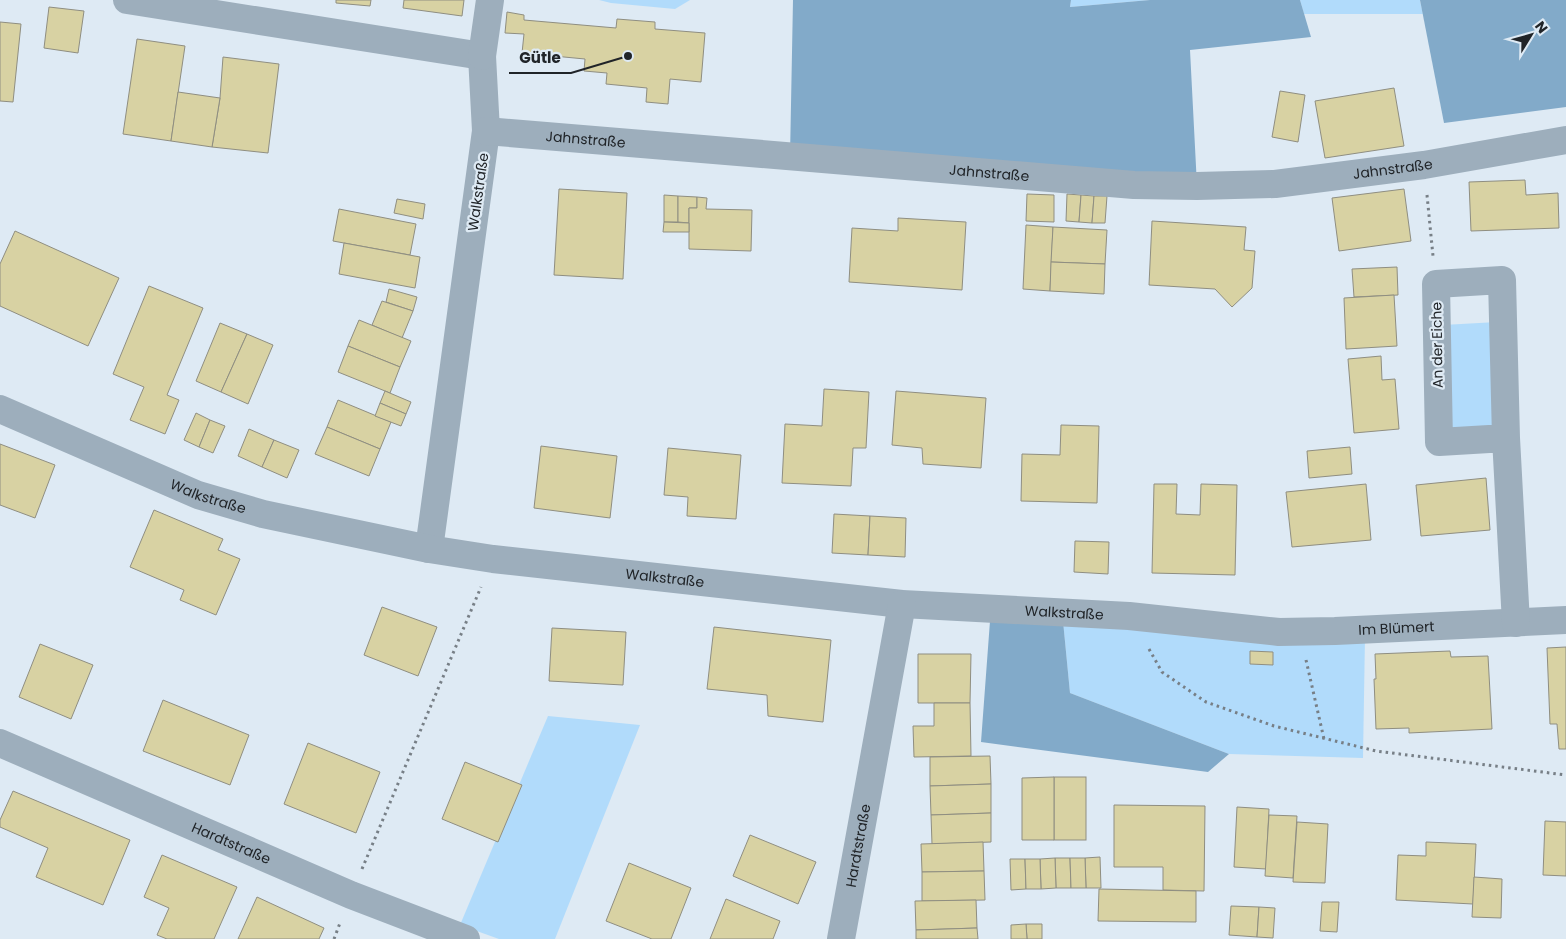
<svg xmlns="http://www.w3.org/2000/svg" width="1566" height="939" viewBox="0 0 1566 939" font-family="Poppins,sans-serif">
  <style>
    .green { fill: #b1dbfb }
    .forest { fill: #82aac9 }
    .building { fill: #d8d2a3; stroke: #8f8e81 }
    .lines { fill: none; stroke-linecap: round; stroke-linejoin: round }
    .path { stroke: #777f86; stroke-width: 3; stroke-dasharray: 2.5 4; stroke-linecap: butt }
    .minor { stroke: #9daebc; stroke-width: 28 }
    .labels { text-anchor: middle; stroke-width: 4.5; stroke-linejoin: round; paint-order: stroke }
    .street-label { font-size: 14px; fill: #202428; stroke: #deeaf4 }
    .leader { fill: none; stroke: #202428; stroke-width: 2 }
    .callout-dot { fill: #202428; stroke: #deeaf4; stroke-width: 2 }
    .callout-label { font-size: 15px; text-anchor: middle; font-weight: bold; fill: #202428; stroke: #deeaf4; stroke-width: 4.5; stroke-linejoin: round; paint-order: stroke }
  </style>
  <rect width="100%" height="100%" fill="#deeaf4"/>
  <!-- green -->
  <g class="green">
    <path d="M599,0h91l-15,9 -64,-6z"/>
    <path d="M1071,0h79l-80,7z"/>
    <path d="M1300,0h123l-3,1 3,13h-119z"/>
    <path d="M1497,322l3,109 -54,4 -3,-110z"/>
    <path d="M1063,621l302,15 -2,122 -134,-4 -159,-61z"/>
    <path d="M548,716l92,9 -85,214h-56l-39,-14z"/>
  </g>
  <!-- forest -->
  <g class="forest">
    <path d="M793,0h278l-1,7 80,-7h150l11,37 -121,13 7,136 -407,-29z"/>
    <path d="M1420,0h146v107l-122,16z"/>
    <path d="M990,621h73l7,72 159,61 -21,18 -227,-30z"/>
  </g>
  <!-- building -->
  <g class="building">
    <path d="M336,0h35l-1,6 -34,-3z"/>
    <path d="M404,0h60l-2,16 -59,-8z"/>
    <path d="M49,7l35,4 -6,42 -34,-5z"/>
    <path d="M507,12l17,3v5l92,8 1,-9 38,3v7l50,4 -4,49 -31,-3 -2,25 -22,-2 1,-14 -41,-4 1,-11 -23,-2 1,-12 -63,-6 2,-19 -19,-1z"/>
    <path d="M0,22l21,2 -8,78 -13,-1z"/>
    <path d="M137,39l48,7 -14,95 -48,-7z"/>
    <path d="M223,57l56,7 -11,89 -56,-6 8,-49z"/>
    <path d="M1394,88l10,58 -79,12 -10,-57z"/>
    <path d="M1280,91l25,4 -7,47 -26,-5z"/>
    <path d="M178,92l42,6 -8,49 -41,-6z"/>
    <path d="M1525,180l1,15 32,-2 1,35 -88,3 -2,-49z"/>
    <path d="M559,189l68,4 -4,86 -69,-4z"/>
    <path d="M1404,189l7,52 -72,10 -7,-53z"/>
    <path d="M1027,194l27,1v27l-28,-1z"/>
    <path d="M1067,194l14,1 -2,27 -13,-1z"/>
    <path d="M664,195l14,1v26h-14z"/>
    <path d="M1081,195l13,1 -2,27 -13,-1z"/>
    <path d="M678,196l19,1v11h-8v15l-11,-1z"/>
    <path d="M1094,196h13l-2,27h-13z"/>
    <path d="M697,197l10,1 -1,11 46,1 -1,41 -62,-2v-41h8z"/>
    <path d="M397,199l28,5 -2,15 -29,-6z"/>
    <path d="M339,209l77,15 -6,31 -77,-14z"/>
    <path d="M898,218l68,4 -4,68 -113,-8 3,-54 46,3z"/>
    <path d="M1152,221l94,6 -2,23 11,1 -3,37 -20,19 -17,-18 -66,-4z"/>
    <path d="M664,222l25,1v9h-26z"/>
    <path d="M1026,225l27,2 -3,64 -27,-2z"/>
    <path d="M1053,227l54,3 -2,34 -54,-2z"/>
    <path d="M15,231l104,47 -31,68 -88,-40v-42z"/>
    <path d="M344,243l76,14 -5,31 -76,-14z"/>
    <path d="M1051,262l54,2 -1,30 -54,-3z"/>
    <path d="M1397,267l1,28 -44,2 -2,-28z"/>
    <path d="M149,286l54,22 -36,87 12,5 -14,34 -35,-14 14,-33 -31,-13z"/>
    <path d="M389,289l28,8 -4,14 -27,-9z"/>
    <path d="M1394,295l3,51 -51,3 -2,-51z"/>
    <path d="M382,301l31,10 -11,27 -30,-13z"/>
    <path d="M359,320l52,21 -11,26 -52,-21z"/>
    <path d="M220,323l27,11 -26,58 -25,-11z"/>
    <path d="M247,334l26,11 -25,59 -27,-12z"/>
    <path d="M348,346l52,21 -10,26 -52,-21z"/>
    <path d="M1381,356l1,24 13,-1 4,50 -45,4 -6,-74z"/>
    <path d="M824,389l45,3 -3,56h-13l-2,38 -69,-3 3,-59 37,2z"/>
    <path d="M385,391l26,11 -5,12 -26,-11z"/>
    <path d="M896,391l90,7 -5,70 -58,-4 -1,-16 -30,-3z"/>
    <path d="M338,400l53,22 -11,27 -53,-22z"/>
    <path d="M380,403l26,11 -5,12 -26,-10z"/>
    <path d="M196,413l14,7 -11,27 -15,-7z"/>
    <path d="M210,420l15,6 -12,27 -14,-6z"/>
    <path d="M1061,425l38,1 -2,77 -76,-2 1,-47 38,1z"/>
    <path d="M327,427l53,22 -11,27 -54,-22z"/>
    <path d="M249,429l25,11 -12,27 -24,-11z"/>
    <path d="M274,440l25,10 -12,28 -25,-11z"/>
    <path d="M0,444l55,21 -20,53 -35,-13z"/>
    <path d="M541,446l76,10 -7,62 -76,-10z"/>
    <path d="M1350,447l2,27 -43,4 -2,-27z"/>
    <path d="M668,448l73,7 -5,64 -49,-3 1,-19 -24,-2z"/>
    <path d="M1486,478l4,52 -69,6 -5,-51z"/>
    <path d="M1154,484h23l-1,30 24,1 1,-31 36,1 -2,90 -83,-2z"/>
    <path d="M1366,484l5,56 -79,7 -6,-55z"/>
    <path d="M154,510l69,29 -5,11 22,9 -24,56 -36,-15 4,-10 -54,-23z"/>
    <path d="M834,514l36,2 -2,39 -36,-2z"/>
    <path d="M870,516l36,2 -1,39 -37,-2z"/>
    <path d="M1075,541l34,1 -1,32 -34,-2z"/>
    <path d="M382,607l55,20 -19,49 -54,-21z"/>
    <path d="M714,627l117,13 -8,82 -55,-6 -1,-21 -60,-6z"/>
    <path d="M552,628l74,4 -3,53 -74,-4z"/>
    <path d="M40,644l53,21 -22,54 -52,-22z"/>
    <path d="M1566,647v102h-7l-2,-25h-7l-3,-76z"/>
    <path d="M1250,651l23,1v13l-23,-1z"/>
    <path d="M1450,651l1,6 37,-1 4,73 -83,4v-5l-33,1 -2,-50h2l-1,-25z"/>
    <path d="M918,654h53l-1,49h-52z"/>
    <path d="M163,700l86,35 -19,50 -87,-34z"/>
    <path d="M934,703h36l1,53 -57,1 -1,-31h21z"/>
    <path d="M308,743l72,29 -24,61 -72,-29z"/>
    <path d="M990,756l1,28 -61,2v-29z"/>
    <path d="M465,762l57,23 -24,57 -56,-23z"/>
    <rect x="1054" y="777" width="32" height="63"/>
    <path d="M1054,777v63h-32v-62z"/>
    <path d="M991,784v29l-60,2 -1,-29z"/>
    <path d="M13,791l117,49 -27,65 -67,-28 12,-29 -48,-21v-7z"/>
    <path d="M1114,805l91,1 -1,85 -41,-1v-23h-49z"/>
    <path d="M1237,807l32,2 -3,60 -32,-2z"/>
    <path d="M991,813v29l-59,2 -1,-29z"/>
    <path d="M1269,815l28,1 -4,62 -28,-2z"/>
    <path d="M1545,821l21,1v54l-23,-1z"/>
    <path d="M1297,822l31,2 -3,59 -32,-1z"/>
    <path d="M750,835l66,27 -18,42 -65,-28z"/>
    <path d="M983,842l1,29 -62,1 -1,-28z"/>
    <path d="M1426,842l50,2 -3,60 -77,-4 2,-45 28,1z"/>
    <path d="M162,855l75,32 -23,52h-47l-10,-4 12,-27 -25,-11z"/>
    <path d="M1100,857l1,31h-15l-1,-30z"/>
    <path d="M1055,858h15l1,30h-15z"/>
    <path d="M1055,858l1,30 -15,1 -1,-30z"/>
    <path d="M1070,858h15l1,30h-15z"/>
    <path d="M1010,859h15l1,30 -15,1z"/>
    <path d="M1025,859h15l1,30h-15z"/>
    <path d="M629,863l62,25 -20,51h-19l-46,-18z"/>
    <path d="M984,871l1,29 -63,1v-29z"/>
    <path d="M1474,877l28,2 -1,39 -29,-1z"/>
    <path d="M1099,889l97,2v31l-98,-1z"/>
    <path d="M257,897l67,31 -5,11h-81z"/>
    <path d="M726,899l54,22 -7,18h-63z"/>
    <path d="M976,900l1,28 -61,2 -1,-29z"/>
    <path d="M1322,902h17l-2,30 -17,-1z"/>
    <path d="M1231,906l28,1 -2,30 -28,-2z"/>
    <path d="M1259,907l16,1 -2,30 -16,-1z"/>
    <path d="M1026,924h16v15h-15z"/>
    <path d="M1026,924l1,15h-16v-14z"/>
    <path d="M977,928l1,11h-62v-9z"/>
  </g>
  <g class="lines">
    <!-- path -->
    <g class="path">
      <path d="M1427,195l6,61"/>
      <path d="M1149,649l13,23 44,30 68,24 102,25 190,24"/>
      <path d="M1306,660l18,79"/>
      <path d="M362,869l119,-282"/>
      <path d="M334,939l6,-16"/>
    </g>
    <!-- minor -->
    <g class="minor">
      <path d="M127,0l355,56 4,75 -57,418"/>
      <path d="M482,56l8,-56"/>
      <path id="s1" d="M486,131l648,54 63,1 78,-2 149,-19 142,-25"/>
      <path id="s2" d="M0,409l198,86 65,19 166,35 64,10 409,45 227,12 150,16 56,-1 231,-11"/>
      <path d="M1506,438l-67,4 -3,-158 66,-4 4,158 10,185"/>
      <path id="s3" d="M0,743l351,152 115,44"/>
      <path id="s4" d="M841,939l61,-335"/>
    </g>
  </g>
  <g class="labels">
    <!-- street labels -->
    <g class="street-label">
      <text dy="5" stroke="none"><textPath href="#s1" startOffset="100">Jahnstraße</textPath></text>
      <text dy="5" stroke="none"><textPath href="#s1" startOffset="910">Jahnstraße</textPath></text>
      <text dy="5" stroke="none"><textPath href="#s1" startOffset="505">Jahnstraße</textPath></text>
      <text transform="translate(478 192) rotate(-82)" y="5">Walkstraße</text>
      <text transform="translate(1437 345) rotate(-91)" y="5">An der Eiche</text>
      <text dy="5" stroke="none"><textPath href="#s2" startOffset="226">Walkstraße</textPath></text>
      <text dy="5" stroke="none"><textPath href="#s2" startOffset="691">Walkstraße</textPath></text>
      <text dy="5" stroke="none"><textPath href="#s2" startOffset="1092">Walkstraße</textPath></text>
      <text dy="5" stroke="none"><textPath href="#s2" startOffset="1425">Im Blümert</textPath></text>
      <text dy="5" stroke="none"><textPath href="#s3" startOffset="252">Hardtstraße</textPath></text>
      <text dy="5" stroke="none"><textPath href="#s4" startOffset="95">Hardtstraße</textPath></text>
    </g>
  </g>
  <!-- callouts -->
  <path class="leader" d="M628 56L571 73H509"/>
  <circle class="callout-dot" cx="628" cy="56" r="5"/>
  <g class="callout-label">
    <text x="540" y="63">Gütle</text>
  </g>
  <!-- north arrow -->
  <g transform="translate(1531 35) rotate(53)" stroke="#deeaf4" stroke-width="4" paint-order="stroke">
  <path d="M0-4L9 19L0 12L-9 19Z" fill="#202428"/>
  <text y="-8" font-size="14" font-weight="bold" text-anchor="middle" fill="#202428">N</text>
  </g>
</svg>
